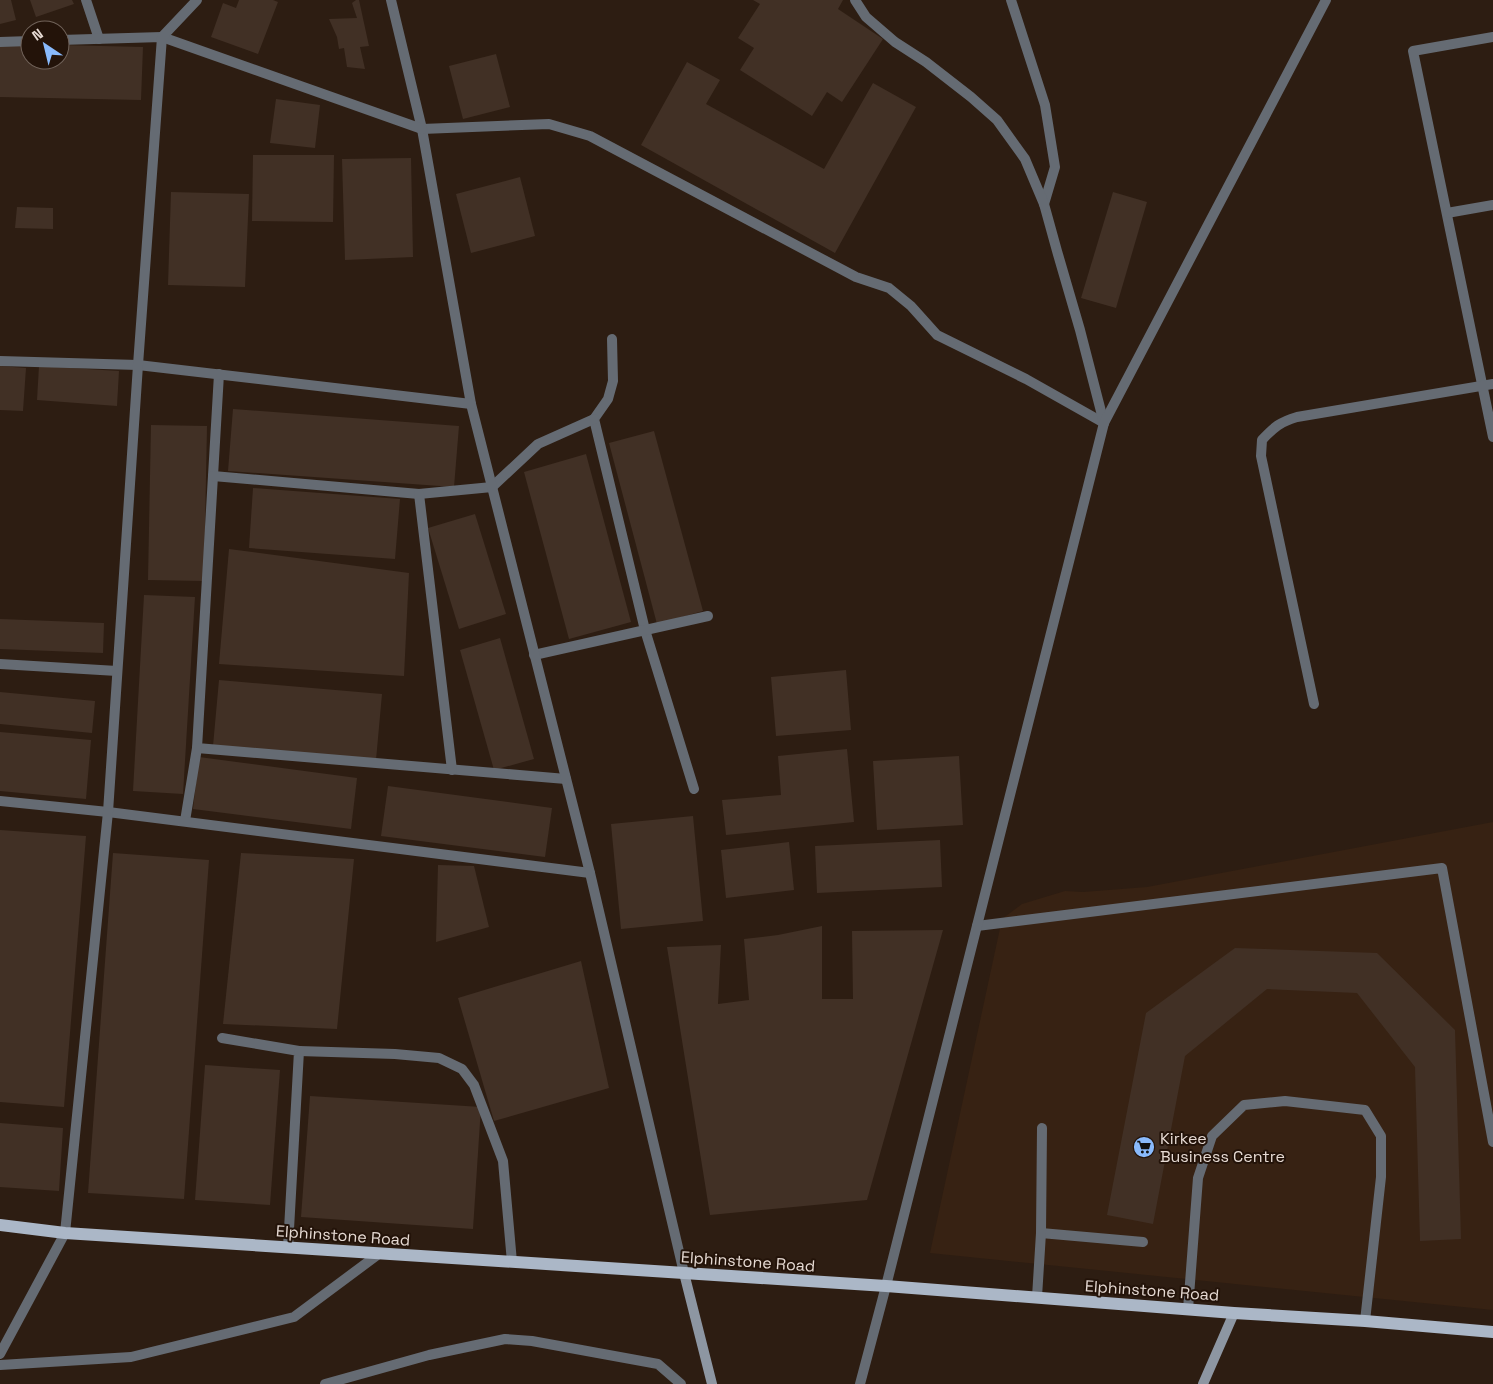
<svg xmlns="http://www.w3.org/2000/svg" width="1493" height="1384" viewBox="0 0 1493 1384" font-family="'Space Grotesk',sans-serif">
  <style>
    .built { fill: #372213 }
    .building { fill: #413025 }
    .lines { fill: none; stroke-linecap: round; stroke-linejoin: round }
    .lane { stroke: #656b73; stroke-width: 10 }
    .street { stroke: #656b73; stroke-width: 10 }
    .secondary { stroke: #8d96a2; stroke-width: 10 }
    .primary { stroke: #abb7c7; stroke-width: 12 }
    .labels { text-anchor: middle; stroke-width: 4; stroke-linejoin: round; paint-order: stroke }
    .poi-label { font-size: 16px; fill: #e6dad3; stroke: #231309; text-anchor: start }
    .street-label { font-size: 16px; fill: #e6dad3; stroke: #231309 }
  </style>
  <rect width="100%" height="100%" fill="#2d1d12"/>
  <!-- built -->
  <path class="built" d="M1493,822v488l-563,-57 72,-334 20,-15 43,-13 18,1 64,-5z"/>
  <!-- building -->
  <g class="building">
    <path d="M0,0h11l5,20 -16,4z"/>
    <path d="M30,0h42l2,4 -38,13z"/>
    <path d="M239,0h34l5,2 -20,52 -47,-17 12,-34 13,5z"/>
    <path d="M356,0h3l10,46 -9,1 5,22 -18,-2 -3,-19 -5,1 -2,-12 -8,-18 28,-1 -5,-15z"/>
    <path d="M753,0h90l-5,9 45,30 -41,63 -15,-10 -15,24 -72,-46 14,-22 -16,-10 22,-34z"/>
    <path d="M0,44h30v16h30v-15l83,2 -2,53 -141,-3z"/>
    <path d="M496,54l14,53 -47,12 -14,-53z"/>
    <path d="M687,62l33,18 -14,24 118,65 49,-86 43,24 -81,146 -194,-108z"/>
    <path d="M276,99l44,6 -5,43 -45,-5z"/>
    <path d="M253,155h81l-1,67 -81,-1z"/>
    <path d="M411,158l2,99 -68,3 -3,-101z"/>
    <path d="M520,177l15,59 -64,17 -15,-59z"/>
    <path d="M171,192l78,2 -4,93 -77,-2z"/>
    <path d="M1113,192l34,10 -31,106 -35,-10z"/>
    <path d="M17,207l36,1v21l-38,-1z"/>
    <path d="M0,366l26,2 -3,43 -23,-1z"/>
    <path d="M39,366l80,5 -2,35 -80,-6z"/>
    <path d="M233,409l226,17 -5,61 -226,-16z"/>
    <path d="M151,425l56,1 -3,155 -56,-1z"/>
    <path d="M654,431l49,180 -46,13 -48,-181z"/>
    <path d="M586,454l45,168 -62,17 -45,-167z"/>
    <path d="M253,488l147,11 -5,60 -146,-11z"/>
    <path d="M475,514l31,100 -47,15 -31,-101z"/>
    <path d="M229,549l180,24 -5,103 -185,-12z"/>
    <path d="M144,595l51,2 -12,197 -50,-3z"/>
    <path d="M0,619l104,4 -1,30 -103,-4z"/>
    <path d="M500,638l34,121 -40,11 -34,-120z"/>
    <path d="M846,670l5,60 -75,6 -5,-59z"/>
    <path d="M219,680l163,14 -6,66 -163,-14z"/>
    <path d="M0,692l95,9 -3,32 -92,-9z"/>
    <path d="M0,732l91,8 -5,59 -86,-8z"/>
    <path d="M847,749l7,73 -128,13 -4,-35 59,-5 -3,-39z"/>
    <path d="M959,756l4,69 -86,5 -4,-69z"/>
    <path d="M199,757l158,21 -6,51 -158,-20z"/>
    <path d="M388,786l164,22 -7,49 -164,-21z"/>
    <path d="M693,816l10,105 -82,8 -10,-105z"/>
    <path d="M0,830l86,6 -22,271 -64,-5z"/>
    <path d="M940,840l2,47 -125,6 -2,-47z"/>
    <path d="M789,842l5,48 -68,8 -5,-48z"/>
    <path d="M113,853l96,7 -25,339 -96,-6z"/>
    <path d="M241,853l113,6 -17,170 -114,-5z"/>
    <path d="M438,865l36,1 15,61 -53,15z"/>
    <path d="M822,926v73h31l-1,-68 91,-1 -76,270 -157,15 -43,-268 54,-2 -3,59 31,-4 -5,-61 34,-4z"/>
    <path d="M1235,948l142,5 78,77 6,209 -41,2 -5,-174 -58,-74 -90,-4 -82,67 -32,168 -46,-9 39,-202z"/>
    <path d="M581,961l28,127 -115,33 -36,-123z"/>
    <path d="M205,1065l75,5 -10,135 -75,-5z"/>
    <path d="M310,1096l171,11 -8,122 -172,-12z"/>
    <path d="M0,1123l63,5 -4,63 -59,-4z"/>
  </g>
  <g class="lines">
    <!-- lane -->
    <g class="lane">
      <path d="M1011,0l34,105 10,62 -11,37"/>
      <path d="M1493,37l-80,14 80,386"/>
      <path d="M422,129l127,-5 41,12 266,141 33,11 22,18 26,29 89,44 78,44"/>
      <path d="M1447,213l46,-8"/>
      <path d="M612,339l1,42 -5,18 -14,20 51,211 49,159"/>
      <path d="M219,374l-22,374 369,31"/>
      <path d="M213,476l206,18 73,-7 46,-43 56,-25"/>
      <path d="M419,494l33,276"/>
      <path d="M534,655l174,-39"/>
      <path d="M0,664l117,7"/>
      <path d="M1314,704l-53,-248 1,-16c12,-13 18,-18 35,-23l196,-33"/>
      <path d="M185,821l12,-73"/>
      <path d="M222,1038l77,13 -11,196"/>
      <path d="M299,1051l96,3 44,4 23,11 12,16 29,76 9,101"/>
      <path d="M1041,1233l102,9"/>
      <path d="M1037,1297l4,-64 1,-105"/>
      <path d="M0,1365l131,-8 163,-40 86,-64"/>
      <path d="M325,1384l104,-29 76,-16 27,2 126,23 23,20"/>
    </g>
    <!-- street -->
    <g class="street">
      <path d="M86,0l13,39"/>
      <path d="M391,0l31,129 49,275 119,469 94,400"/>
      <path d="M855,0l11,17 29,25 31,20 45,35 26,23 28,39 19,45 13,47 23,79 24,93"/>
      <path d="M60,40l102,-3 260,92"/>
      <path d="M0,42l30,-1"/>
      <path d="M0,361l138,4 333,39"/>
      <path d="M0,801l108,11 482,61"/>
      <path d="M977,926l465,-58 51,274"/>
      <path d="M1188,1309l10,-131 14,-42 32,-31 41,-4 80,9 16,26v41l-16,144"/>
      <path d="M0,1354l65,-121 43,-421 30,-447 24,-328 35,-37"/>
      <path d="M860,1384l26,-98 218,-863 222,-423"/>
    </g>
    <!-- secondary -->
    <g class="secondary">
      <path d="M684,1273l28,111"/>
      <path d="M1203,1384l31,-71"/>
    </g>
    <!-- primary -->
    <path class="primary" d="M0,1225l65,8 821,53 348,27 131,8 128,11"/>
  </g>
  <!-- icons -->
  <defs>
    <g id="supermarket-disc" transform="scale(1.125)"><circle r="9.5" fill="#89bafc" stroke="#231309"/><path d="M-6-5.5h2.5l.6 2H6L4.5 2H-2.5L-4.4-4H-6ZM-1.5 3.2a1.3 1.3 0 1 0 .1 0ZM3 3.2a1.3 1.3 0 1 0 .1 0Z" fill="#111"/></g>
  </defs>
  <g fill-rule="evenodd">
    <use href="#supermarket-disc" x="1144" y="1147"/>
  </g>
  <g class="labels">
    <!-- poi labels -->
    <g class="poi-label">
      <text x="1160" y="1144">Kirkee<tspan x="1160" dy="18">Business Centre</tspan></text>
    </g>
    <!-- street labels -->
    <g class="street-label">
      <text transform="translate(343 1235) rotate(4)" y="6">Elphinstone Road</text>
      <text transform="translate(748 1261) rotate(4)" y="6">Elphinstone Road</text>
      <text transform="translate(1152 1290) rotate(4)" y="6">Elphinstone Road</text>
    </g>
  </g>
  <!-- north arrow -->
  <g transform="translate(45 45) rotate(325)"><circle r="24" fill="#231309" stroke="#71635a"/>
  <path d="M0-4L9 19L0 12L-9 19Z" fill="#89bafc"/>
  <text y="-8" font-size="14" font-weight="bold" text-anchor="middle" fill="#e6dad3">N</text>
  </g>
</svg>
